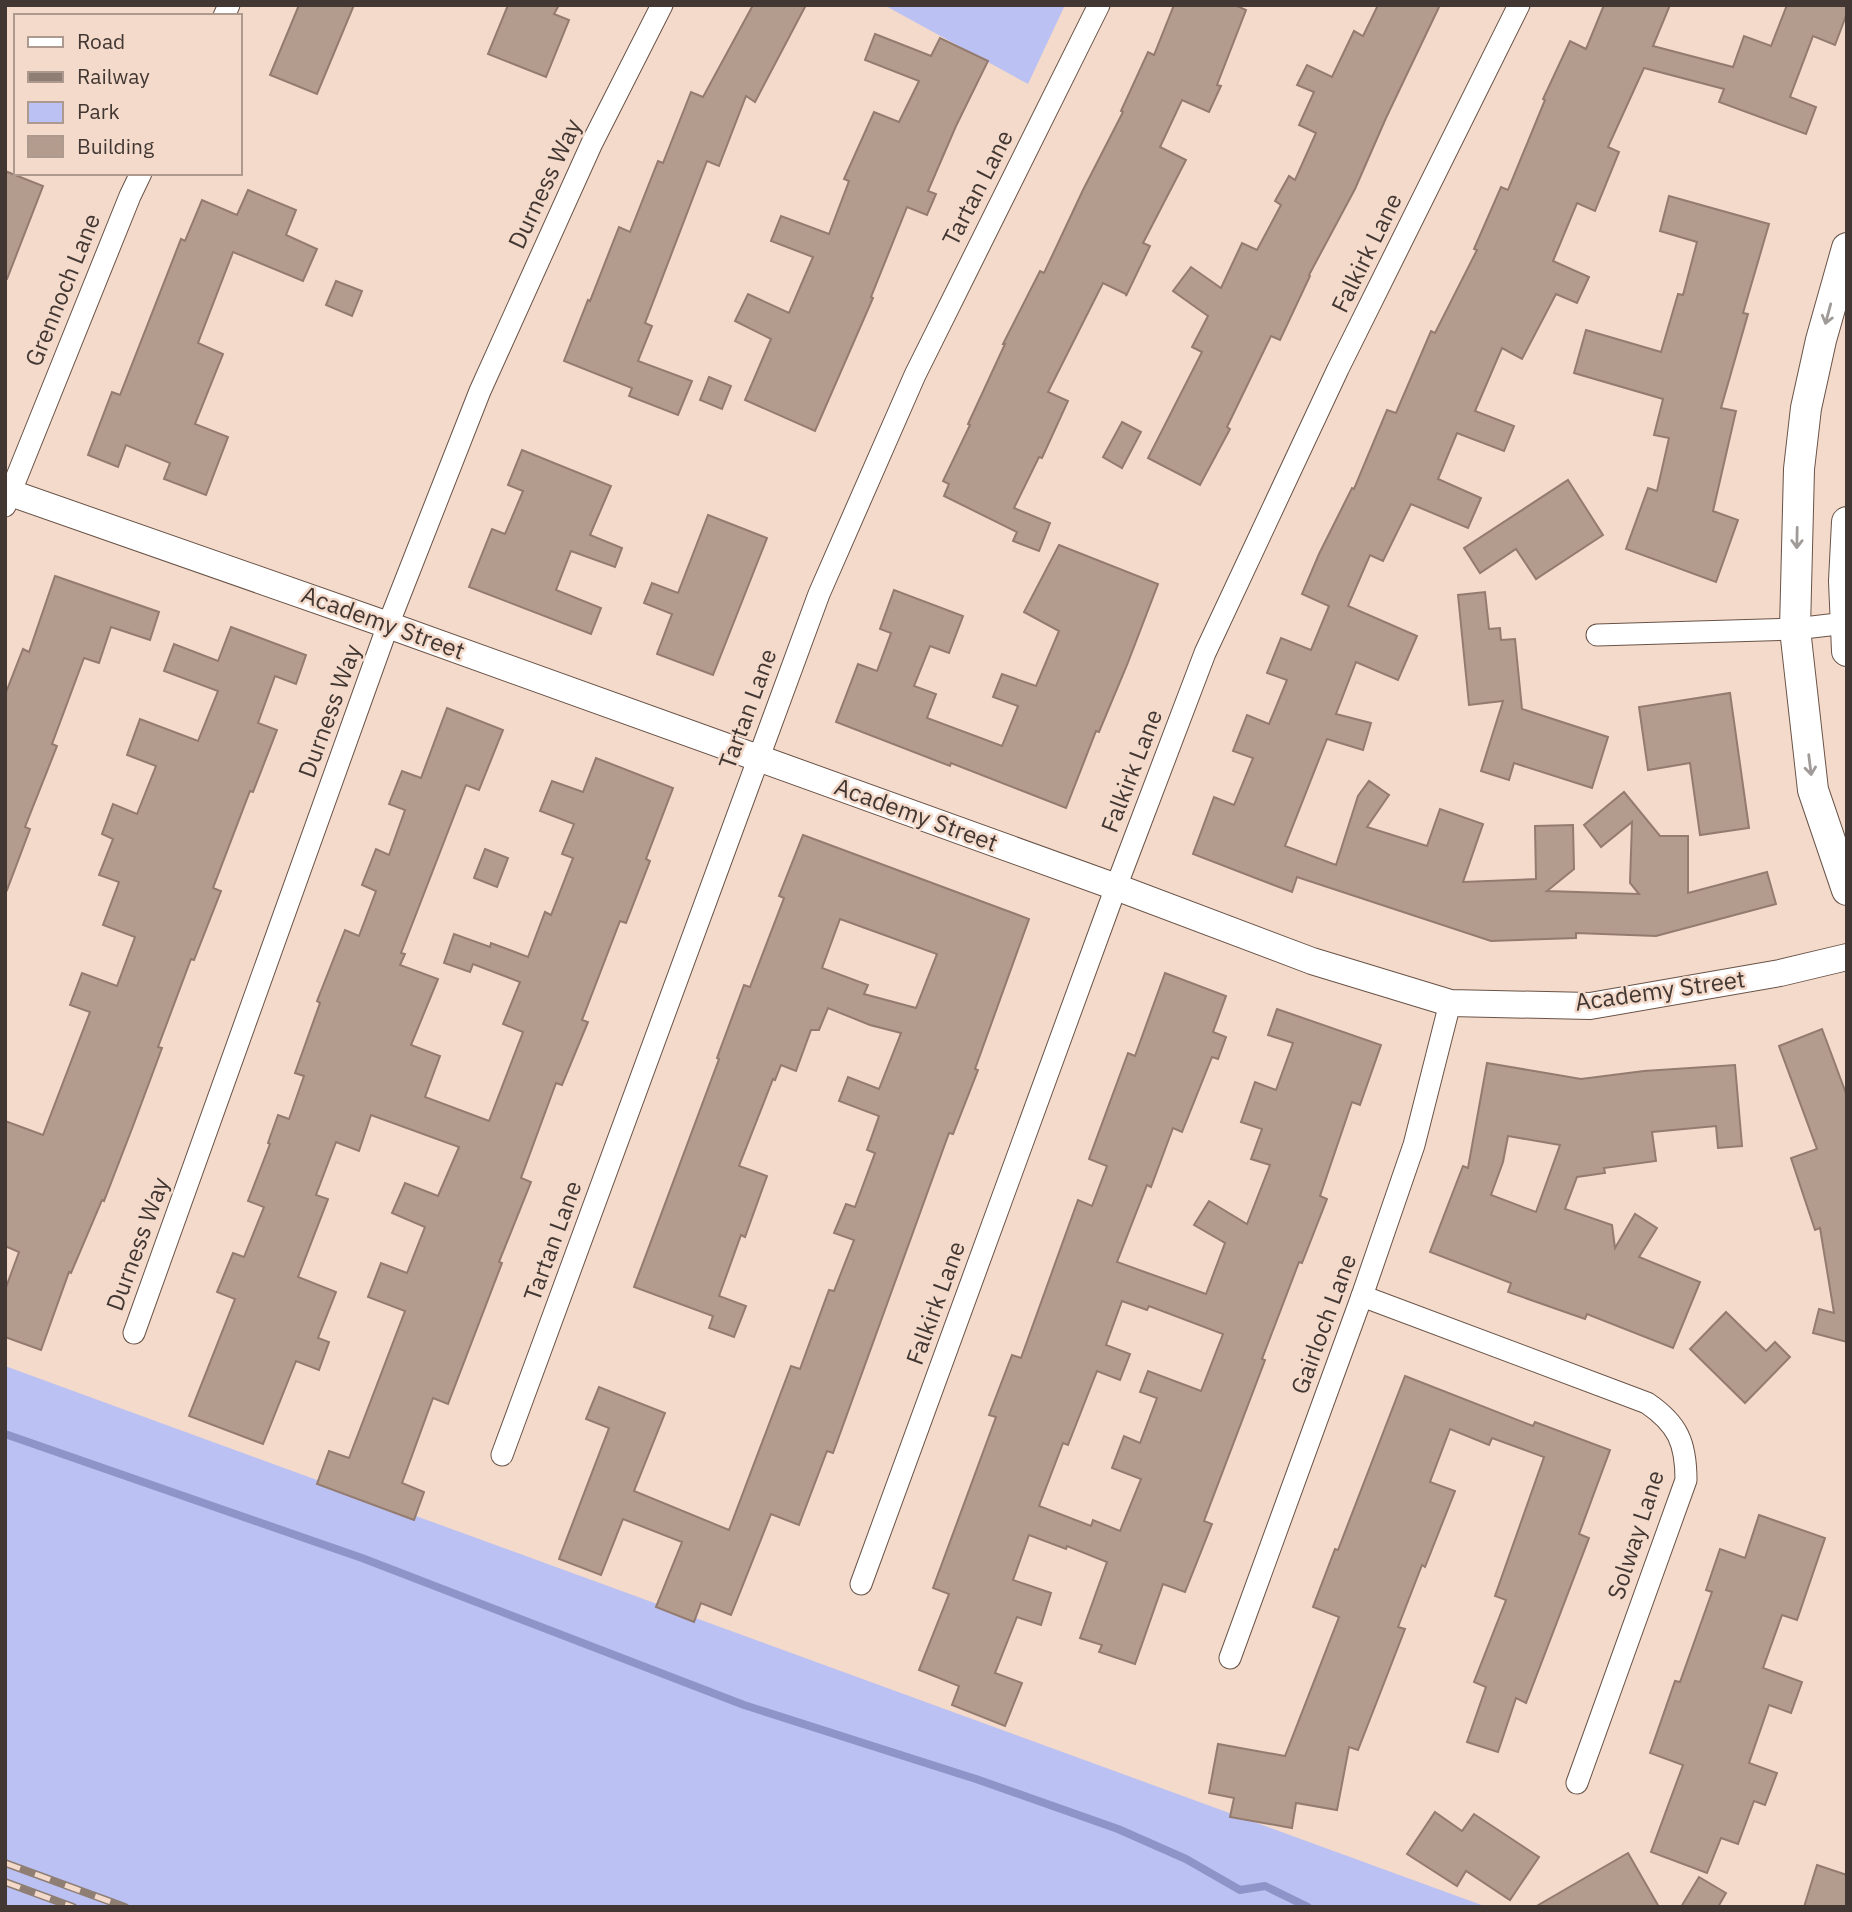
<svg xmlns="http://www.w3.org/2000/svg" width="1852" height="1912" viewBox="0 0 1852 1912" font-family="'IBM Plex Sans',sans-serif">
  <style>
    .green { fill: #bbc1f2 }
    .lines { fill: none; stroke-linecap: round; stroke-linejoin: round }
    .stream { stroke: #8e94c8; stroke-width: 8 }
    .building { fill: #b39b8d; stroke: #937b6f; stroke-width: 2; fill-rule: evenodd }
    .minor-casing { stroke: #695347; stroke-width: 23 }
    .tertiary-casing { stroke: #695347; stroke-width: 28 }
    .secondary-casing { stroke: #695347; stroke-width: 32 }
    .minor { stroke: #fff; stroke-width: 21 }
    .tertiary { stroke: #fff; stroke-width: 26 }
    .secondary { stroke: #fff; stroke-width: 30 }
    .rail-casing { stroke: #8f7e74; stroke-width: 8 }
    .rail { stroke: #f4dacb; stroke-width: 5; stroke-dasharray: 16; stroke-linecap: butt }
    .oneway { stroke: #a09b98 }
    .labels { text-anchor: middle; stroke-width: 5; stroke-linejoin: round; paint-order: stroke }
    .street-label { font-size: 24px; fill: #423732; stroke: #f4dacb }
  </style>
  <rect width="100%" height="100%" fill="#f4dacb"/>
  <!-- green -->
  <g class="green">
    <path d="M884,5h181l-37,79z"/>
    <path d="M5,1366l1482,541h-1482z"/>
  </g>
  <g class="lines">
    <!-- stream -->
    <path class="stream" d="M5,1434l357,124 382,147 232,74 142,50 68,30 54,31 25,-4 43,21"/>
  </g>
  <!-- building -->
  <g class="building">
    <path d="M299,5h55l-37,89 -47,-19z"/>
    <path d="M508,5h51l-5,9 15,6 -23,57 -58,-23z"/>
    <path d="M753,5h53l-51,97 -9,-6 -27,70 -12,-5 -62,162 7,3 -14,35 54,20 -14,34 -49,-19 3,-8 -68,-27 24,-61 2,1 29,-74 11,5 28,-71 5,2 28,-71 12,5z"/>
    <path d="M1174,5h61l11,5 -29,75 4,1 -12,26 -27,-12 -22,47 26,13 -43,83 7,3 -24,50v-2l-23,-11 -55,109 20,9 -26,57 -3,-1 -25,51 36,15 -11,28 -26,-10 4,-9 -73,-36 5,-12 -6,-3 27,-56 -2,-1 37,-80h-2l37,-73 4,2 39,-83 40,-78 -2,-1 27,-59 6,3z"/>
    <path d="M1378,5h62l-54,113 -31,71 -46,86 1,1 -30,64 -9,-4 -44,91 3,2 -30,56 -52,-27 54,-106 -10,-5 16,-31 -35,-25 18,-24 30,21 21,-45 15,7 24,-45 -6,-4 14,-25 6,4 21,-47 -17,-8 15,-33 -17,-7 10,-20 25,12 22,-46 9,5z"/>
    <path d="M1604,5h66l-17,41 80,21 11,-31 27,10 16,-41h60v8l-12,32 -22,-9 -23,61 26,10 -10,27 -87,-32 5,-13 -80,-21 -36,79 11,5 -24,59 -18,-8 -24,58 36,16 -12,26 -21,-9 -34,65 -20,-11 -27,63 39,15 -10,25 -47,-18 -19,46 43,19 -13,30 -57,-24 -28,57 -13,-6 -22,51 69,30 -19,44 -42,-18 -20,52 35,9 -8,27 -36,-11 -42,107 51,19 22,-69 11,-15 20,14 -22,32 60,19 13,-37 43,15 -20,58 73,-3 -1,-53 38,-1 1,44 -27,22 92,3 -9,-11 2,-61 -31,25 -17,-22 40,-33 36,44h28v57l79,-21 9,32 -120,32 -80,-3v5l-85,3 -194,-64 -5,15 -99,-38 21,-57 20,8 19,-47 -20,-7 14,-36 22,9 18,-44 -20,-7 14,-35 30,12 18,-44 -27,-12 17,-40 33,-66 2,1 33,-79 9,3 35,-82 4,2 42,-83 -3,-1 27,-62 7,3 37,-90 -2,-1 27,-58 16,8z"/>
    <path d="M875,34l56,22 9,-18 48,23 -32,65 -28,65 8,3 -9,21 -20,-8 -36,90 2,1 -58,133 -70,-31 26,-61 -36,-18 13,-27 41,19 24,-56 -42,-16 10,-25 48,18 20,-53 -5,-2 30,-67 25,10 20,-41 -54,-21z"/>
    <path d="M5,171l38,15 -36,93h-2z"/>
    <path d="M248,190l48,20 -10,25 31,14 -14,32 -70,-29 -35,91 25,11 -28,70 33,13 -22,58 -42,-16 6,-16 -44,-18 -8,22 -30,-12 24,-63 8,3 61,-156 4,2 17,-41 35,15z"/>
    <path d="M1669,196l100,28 -26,89 5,1 -27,94 15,3 -23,100 25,9 -22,62 -90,-33 22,-61 9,3 12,-53 -15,-3 9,-36 -89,-26 12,-43 75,22 17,-58 5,1 14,-53 -37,-11z"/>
    <path d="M336,281l26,10 -10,25 -26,-11z"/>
    <path d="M709,377l22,9 -9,23 -22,-9z"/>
    <path d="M1122,422l19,10 -19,36 -19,-11z"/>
    <path d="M522,450l89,36 -21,49 32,13 -7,19 -44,-16 -15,39 45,18 -10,26 -122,-47 23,-58 13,5 18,-43 -15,-6z"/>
    <path d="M1568,480l35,55 -67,44 -20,-30 -36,24 -16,-25z"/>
    <path d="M708,515l59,23 -54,137 -56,-21 15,-40 -28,-11 8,-20 26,10z"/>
    <path d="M1059,545l99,39 -31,81 -28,67 -3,-1 -30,77 -115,-45 -1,3 -114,-44 22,-58 19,7 14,-38 -11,-4 14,-39 69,26 -14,37 -19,-7 -16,40 22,8 -9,24 75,28 16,-40 -25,-9 9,-23 34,12 23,-55 -35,-19z"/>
    <path d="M55,576l104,36 -9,28 -39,-13 -12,36 -15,-5 -32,86 5,2 -32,81 5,2 -23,61 -2,-1v-194l18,-46 6,3z"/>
    <path d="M1485,592l4,37 11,-1 1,12 14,-1 7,70 86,28 -16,51 -78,-25 -5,17 -28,-9 22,-70 -34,4 -11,-110z"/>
    <path d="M231,627l75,28 -10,29 -21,-8 -17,47 19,7 -24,62 -3,-1 -37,97 8,3 -27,69 -3,-1 -33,88 4,1 -29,78 -29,75 -2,-1 -31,73 -2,-1 -28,78 -36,-13v-47l14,-38 -14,-6v-125l38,14 47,-123 -20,-7 12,-32 35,13 18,-49 -32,-12 16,-43 -20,-7 14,-36 -11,-5 11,-30 24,10 19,-48 -29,-11 13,-36 58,22 20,-50 -54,-20 10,-27 44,17z"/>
    <path d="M1730,693l19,135 -49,7 -10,-72 -42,7 -9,-63z"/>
    <path d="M447,708l56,22 -24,60 -13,-5 -65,168 4,1 -5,11 38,14 -27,66 29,11 -15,41 64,24 34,-89 -20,-8 17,-42 -47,-18 -3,8 -26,-9 10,-29 36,13 1,-4 37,14 17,-45 6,3 22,-57 -11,-4 12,-30 -34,-13 12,-30 31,11 13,-34 77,30 -27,71 4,2 -24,62 -6,-2 -38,99 6,2 -26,63 -6,-2 -35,95 10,4 -32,80 3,1 -54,141 -15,-6 -31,85 22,9 -10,28 -97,-36 12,-33 20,7 56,-147 -37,-14 13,-34 26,10 18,-46 -33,-14 13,-30 33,13 21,-49 -88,-32 -12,36 -23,-9 -20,53 12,4 -30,78 38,15 -18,46 11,4 -10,28 -23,-9 -33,83 -74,-28 46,-117 -18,-7 16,-39 11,4 20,-50 -16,-6 22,-57 -2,-1 10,-28 11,4 15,-43 -9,-3 25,-70 -3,-2 28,-71 14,6 17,-45 -14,-6 14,-36 13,6 16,-45 -16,-6 13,-33 19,7z"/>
    <path d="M803,835l226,84 -54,150 3,1 -25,64 -4,-1 -116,320 -6,-2 -28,74 -28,-11 -40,101 -30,-12 -7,19 -38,-15 26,-65 -59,-23 -22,56 -42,-16 50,-131 -23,-9 13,-32 66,26 -31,78 95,39 62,-164 9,3 29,-79 5,1 20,-51 -20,-7 12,-29 9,3 20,-54 -8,-3 12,-34 -40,-15 9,-24 31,12 22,-56 -31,-8 -42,-17 -9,22h-8l-15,41 -15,-6 -6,15 -2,-1 -34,87 28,10 -22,61 -4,-2 -22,61 27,10 -12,31 -25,-9 4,-12 -79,-29 85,-228 -2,-1 27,-73 6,2 34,-89 -5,-2zM840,919l97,35 -21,54 -52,-14 4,-9 -46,-17z"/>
    <path d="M485,849l23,9 -11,29 -23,-9z"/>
    <path d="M1165,973l61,23 -13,36 13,5 -8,22 -6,-2 -30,75 -9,-4 -22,59 -4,-2 -30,77 89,32 19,-51 -31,-18 15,-24 38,23 23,-59 -19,-6 11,-30 -21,-7 14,-40 21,8 17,-47 -25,-8 9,-26 104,36 -21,60 -8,-3 -32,94 7,3 -25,64 -3,-1 -37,97 3,1 -61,161 8,3 -27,68 -22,-8 -28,80 -36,-12 3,-7 -22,-7 27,-76 -40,-16 -1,3 -37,-14 -16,45 38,13 -10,32 -24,-8 -22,56 27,10 -17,43 -53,-21 7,-19 -40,-16 30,-76 -16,-6 63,-171 -7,-2 23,-60 9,3 57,-158 14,6 15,-40 -18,-7 39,-106 7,3zM1122,1301l25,9 2,-4 74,28 -22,57 -53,-20 -8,21 17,6 -17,45 -16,-7 -12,32 29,11 -21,52 -27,-11 -2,6 -52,-20 24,-63 5,2 29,-74 23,9 10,-26 -24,-9z"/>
    <path d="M1822,1029l25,67v246l-34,-9 6,-24 15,4 -14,-85 -5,2 -24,-72 26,-9 -38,-103z"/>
    <path d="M1487,1063l94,16 63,-8 91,-6 7,81 -24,2 -2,-22 -64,6 4,29 -52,7 1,5 -28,4 -12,32 47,16 3,23 20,-34 22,14 -18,29 61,25 -27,66 -86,-34 -2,5 -77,-27 3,-9 -81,-31 33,-86 5,2zM1508,1136l52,9 -24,67 -45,-17 12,-33z"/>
    <path d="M1726,1312l40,39 9,-9 15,15 -45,46 -55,-54z"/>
    <path d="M1405,1376l128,50 2,-4 75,28 -31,84 10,4 -63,165 -10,-5 -18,54 -31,-10 19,-55 -12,-5 32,-82 -11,-4 49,-139 -52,-19 -3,7 -39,-16 -20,53 25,9 -30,76 -3,-2 -24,62 7,2 -47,121 -9,-3 -12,63 -41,-7 -4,25 -62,-11 4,-19 -25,-5 9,-49 67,12 54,-139 -26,-10 22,-58 3,1z"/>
    <path d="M1759,1515l66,23 -28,82 -15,-5 -19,53 39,14 -11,31 -22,-8 -20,58 28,10 -12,32 -11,-4 -16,43 -17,-6 -14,35 -56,-21 32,-87 -33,-12 25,-72 5,1 32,-90 -6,-2 14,-41 25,9z"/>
    <path d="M1435,1812l27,19 12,-17 65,43 -29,43 -44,-29 -9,15 -50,-32z"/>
    <path d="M1628,1853l31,54h-124z"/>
    <path d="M1817,1865l30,10v32h-43z"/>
    <path d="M1699,1877l27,16 -8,14h-37z"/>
  </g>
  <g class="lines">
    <!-- minor casing -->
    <g class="minor-casing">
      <g id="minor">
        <path d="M224,16l5,-11"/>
        <path d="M5,506l125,-310 11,-23"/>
        <path d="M1597,635l198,-6 51,-6"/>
        <path d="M1362,1296l285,107c31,21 39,40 39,77l-109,303"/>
        <path d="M134,1333l254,-708 92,-234 112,-248 70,-138"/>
        <path d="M502,1455l317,-861 96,-219 184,-370"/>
        <path d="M861,1584l255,-697 89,-234 133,-284 181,-364"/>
        <path d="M1230,1658l132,-362 52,-151 36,-142"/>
      </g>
    </g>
    <!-- tertiary casing -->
    <g class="tertiary-casing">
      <path id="tertiary" d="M5,491l383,134 370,133 358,129 196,74 138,42 140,3 190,-33 67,-16"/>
    </g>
    <!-- secondary casing -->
    <g class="secondary-casing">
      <g id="secondary">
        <path d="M1847,248l-26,92 -15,68 -7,61 -4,160 18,161 34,100"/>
        <path d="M1847,522l-3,59 3,70"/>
      </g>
    </g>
    <!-- minor -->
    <use href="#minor" class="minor"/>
    <!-- tertiary -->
    <use href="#tertiary" class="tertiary"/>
    <!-- secondary -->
    <use href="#secondary" class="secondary"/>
    <!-- rail casing -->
    <g class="rail-casing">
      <g id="rail">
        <path d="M5,1863l120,44"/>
        <path d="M5,1882l68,25"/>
      </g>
    </g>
    <!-- rail -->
    <use href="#rail" class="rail"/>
  </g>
  <!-- one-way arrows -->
  <defs><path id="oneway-shaft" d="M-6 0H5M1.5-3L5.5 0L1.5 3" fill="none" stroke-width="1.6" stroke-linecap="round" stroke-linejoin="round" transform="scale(1.75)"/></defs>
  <g class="oneway">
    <use href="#oneway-shaft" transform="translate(1828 314) rotate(105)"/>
    <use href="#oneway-shaft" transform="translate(1797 538) rotate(91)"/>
    <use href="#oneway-shaft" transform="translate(1810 765) rotate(83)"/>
  </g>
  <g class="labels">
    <!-- street labels -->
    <g class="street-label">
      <text transform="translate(545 184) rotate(-65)" y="8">Durness Way</text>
      <text transform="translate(978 188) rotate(-63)" y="8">Tartan Lane</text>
      <text transform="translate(1367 253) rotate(-64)" y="8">Falkirk Lane</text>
      <text transform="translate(63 290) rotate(-68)" y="8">Grennoch Lane</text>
      <text transform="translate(383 623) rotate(20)" y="8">Academy Street</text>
      <text transform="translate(748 709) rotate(-70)" y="8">Tartan Lane</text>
      <text transform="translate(330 711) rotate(-70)" y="8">Durness Way</text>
      <text transform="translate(1132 771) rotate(-69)" y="8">Falkirk Lane</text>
      <text transform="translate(916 815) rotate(20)" y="8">Academy Street</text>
      <text transform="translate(1660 991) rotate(-8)" y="8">Academy Street</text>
      <text transform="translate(553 1241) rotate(-70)" y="8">Tartan Lane</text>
      <text transform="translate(138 1244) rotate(-70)" y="8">Durness Way</text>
      <text transform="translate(936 1303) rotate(-70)" y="8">Falkirk Lane</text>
      <text transform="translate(1324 1324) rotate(-70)" y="8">Gairloch Lane</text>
      <text transform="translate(1636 1535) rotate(-72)" y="8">Solway Lane</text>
    </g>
  </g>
  <!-- border -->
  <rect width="1852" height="1912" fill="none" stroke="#423732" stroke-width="14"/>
  <!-- legend -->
  <rect x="14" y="14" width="228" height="161" fill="#f4dacb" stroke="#ad998e" stroke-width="2"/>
  <rect x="28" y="37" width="35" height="10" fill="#ffffff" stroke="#ad998e" stroke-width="2"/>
  <text x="77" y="49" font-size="21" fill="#423732">Road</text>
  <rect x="28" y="72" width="35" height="10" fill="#8f7e74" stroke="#ad998e" stroke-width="2"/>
  <text x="77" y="84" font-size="21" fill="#423732">Railway</text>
  <rect x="28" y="102" width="35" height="21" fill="#bbc1f2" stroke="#ad998e" stroke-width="2"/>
  <text x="77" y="119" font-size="21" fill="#423732">Park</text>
  <rect x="28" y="136" width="35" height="21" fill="#b39b8d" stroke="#ad998e" stroke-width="2"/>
  <text x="77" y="154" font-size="21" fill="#423732">Building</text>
</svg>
